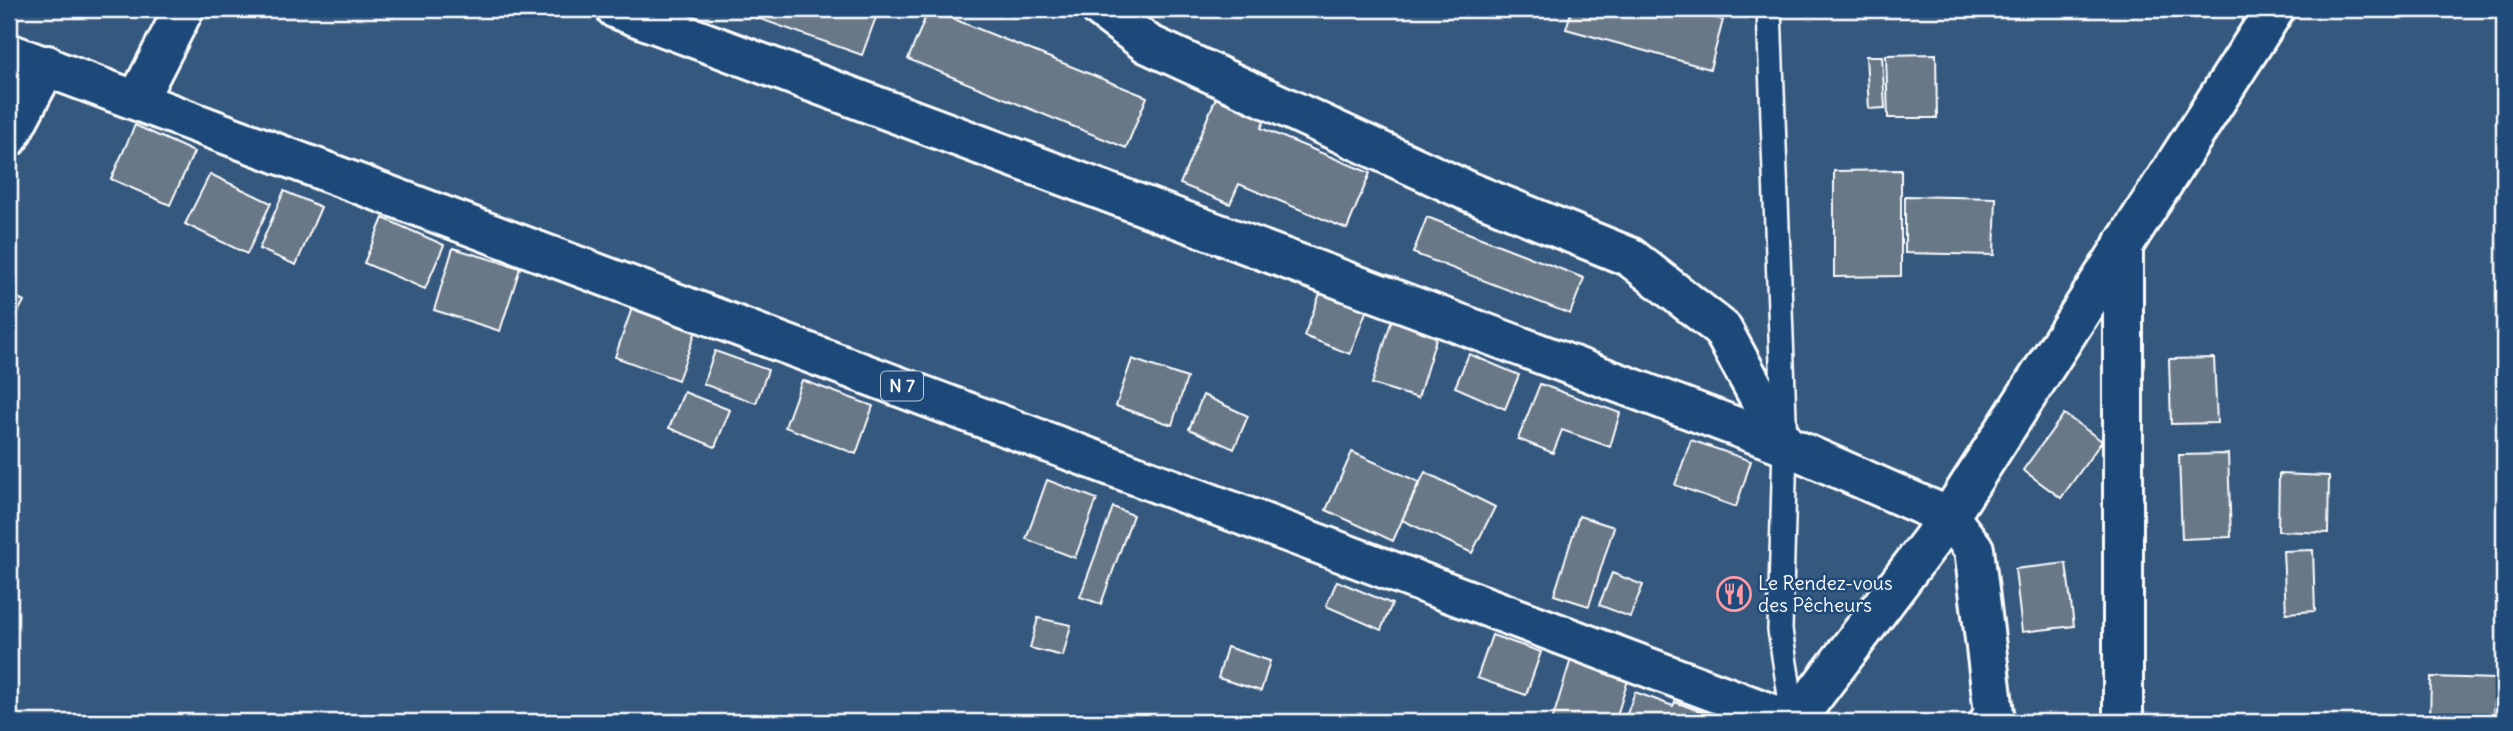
<svg xmlns="http://www.w3.org/2000/svg" width="2513" height="731" viewBox="0 0 2513 731" font-family="Delius,sans-serif">
  <style>
    .building { fill: #677887; stroke: #fff; stroke-width: 2 }
    .lines { fill: none; stroke-linecap: round; stroke-linejoin: round }
    .lane-casing { stroke: #fff; stroke-width: 28 }
    .street-casing { stroke: #fff; stroke-width: 44 }
    .primary-casing { stroke: #fff; stroke-width: 44 }
    .lane { stroke: #1f4a7a; stroke-width: 23 }
    .street { stroke: #1f4a7a; stroke-width: 38 }
    .primary { stroke: #1f4a7a; stroke-width: 38 }
    .labels { text-anchor: middle; stroke-width: 5; stroke-linejoin: round; paint-order: stroke }
    .shield { fill: #1f4a7a; stroke: #bcc9d7; stroke-width: 2 }
    .shield-label { font-size: 18px; font-weight: bold; fill: #fff }
    .poi-label { font-size: 19px; fill: #fff; stroke: #1f4a7a; text-anchor: start }
  </style>
  <rect width="100%" height="100%" fill="#35587e"/>
  <filter id="ink" filterUnits="userSpaceOnUse"><feTurbulence type="fractalNoise" baseFrequency=".0143" numOctaves="2"/><feDisplacementMap in="SourceGraphic" scale="14" xChannelSelector="R" yChannelSelector="G"/><feConvolveMatrix kernelMatrix="1 2 1 2 8 2 1 2 1" color-interpolation-filters="sRGB"/></filter>
  <g filter="url(#ink)">
    <!-- building -->
    <g class="building">
      <path d="M732,9h147l-17,46z"/>
      <path d="M929,9l218,88 -21,51 -218,-89z"/>
      <path d="M1572,9h109l42,11 -13,49 -144,-40z"/>
      <path d="M1936,54l1,64h-49l-2,-63z"/>
      <path d="M1866,56h16l3,52 -16,1z"/>
      <path d="M1219,90l50,21 -8,17 109,45 -23,56 -108,-45 -9,20 -50,-20z"/>
      <path d="M135,125l59,27 -24,53 -59,-26z"/>
      <path d="M1901,170v106l-67,1v-106z"/>
      <path d="M210,174l61,29 -24,51 -62,-30z"/>
      <path d="M284,191l37,16 -25,58 -37,-16z"/>
      <path d="M1905,196l91,2 -2,57 -89,-2z"/>
      <path d="M1427,217l157,61 -14,36 -157,-61z"/>
      <path d="M383,218l61,27 -19,44 -61,-26z"/>
      <path d="M453,248l67,20 -20,63 -66,-21z"/>
      <path d="M1321,291l46,18 -17,45 -46,-18z"/>
      <path d="M9,293l15,8 -15,28z"/>
      <path d="M632,308l64,23 -18,49 -63,-23z"/>
      <path d="M1392,319l46,13 -20,66 -46,-14z"/>
      <path d="M715,351l53,19 -12,33 -53,-19z"/>
      <path d="M1469,354l50,21 -14,34 -50,-22z"/>
      <path d="M2214,358l3,65 -46,1 -2,-65z"/>
      <path d="M1132,359l55,19 -15,47 -56,-19z"/>
      <path d="M802,380l71,26 -17,48 -71,-27z"/>
      <path d="M1540,384l80,29 -10,34 -48,-17 -9,23 -35,-14z"/>
      <path d="M684,392l46,18 -15,37 -46,-19z"/>
      <path d="M1203,395l45,21 -14,33 -45,-20z"/>
      <path d="M2064,414l38,27 -41,57 -38,-28z"/>
      <path d="M1691,440l60,21 -15,46 -61,-22z"/>
      <path d="M1352,452l67,30 -26,59 -67,-31z"/>
      <path d="M2228,454l3,83 -49,2 -3,-84z"/>
      <path d="M1425,472l70,35 -23,46 -70,-33z"/>
      <path d="M2279,474l50,2 -1,57 -50,-2z"/>
      <path d="M1047,480l50,19 -22,59 -49,-19z"/>
      <path d="M1113,507l20,8 -32,89 -21,-7z"/>
      <path d="M1579,516l35,11 -25,79 -35,-11z"/>
      <path d="M2313,550l2,61 -29,2 -3,-62z"/>
      <path d="M2066,563l8,63 -52,6 -7,-63z"/>
      <path d="M1612,573l31,12 -13,32 -31,-12z"/>
      <path d="M1337,581l55,23 -11,26 -55,-24z"/>
      <path d="M1038,618l33,7 -8,31 -33,-8z"/>
      <path d="M1492,635l49,17 -15,43 -49,-17z"/>
      <path d="M1227,647l43,14 -9,30 -43,-13z"/>
      <path d="M1571,659l58,18 -14,45 -63,-1z"/>
      <path d="M2431,677l64,2 -1,43h-64z"/>
      <path d="M1635,692l38,14 2,-4 38,14 -2,6h-87z"/>
    </g>
    <g class="lines">
      <!-- lane casing -->
      <g class="lane-casing">
        <path id="lane" d="M1769,9l16,436 -5,185 14,92"/>
      </g>
      <!-- street casing -->
      <g class="street-casing">
        <g id="street">
          <path d="M616,9l1169,436 164,72 25,32 20,164 -5,9"/>
          <path d="M1101,9l47,35 317,146 165,67 92,72 63,116"/>
          <path d="M138,99l46,-90"/>
          <path d="M9,137l38,-72"/>
          <path d="M2123,244v478"/>
          <path d="M1794,722l155,-205 326,-508"/>
        </g>
      </g>
      <!-- primary casing -->
      <g class="primary-casing">
        <path id="primary" d="M9,53l1785,669"/>
      </g>
      <!-- lane -->
      <use href="#lane" class="lane"/>
      <!-- street -->
      <use href="#street" class="street"/>
      <!-- primary -->
      <use href="#primary" class="primary"/>
    </g>
  </g>
  <!-- icons -->
  <defs>
    <g id="restaurant-ring" transform="scale(1.75)"><circle r="9.5" fill="#1f4a7a" stroke="#ff9aa2" stroke-width="1.5"/><path d="M-5-6h1v4h1v-4h1v4h1v-4h1v5L-1.5 .5V6h-2V.5L-5-1ZM5-6V6H3V1.5H1.5Q1.5-4 5-6Z" fill="#ff9aa2"/></g>
  </defs>
  <g fill-rule="evenodd">
    <use href="#restaurant-ring" x="1734" y="594"/>
  </g>
  <g class="labels">
    <!-- shield labels -->
    <rect class="shield" x="881" y="371.5" width="42" height="29" rx="5"/>
    <g class="shield-label">
      <text x="902" y="392">N 7</text>
    </g>
    <!-- poi labels -->
    <g class="poi-label">
      <text x="1758" y="590">Le Rendez-vous<tspan x="1758" dy="22">des Pêcheurs</tspan></text>
    </g>
  </g>
  <!-- margin -->
  <rect width="2513" height="731" fill="none" stroke="#1f4a7a" stroke-width="35"/>
  <rect x="18" y="18" width="2478" height="696" fill="none" stroke="#fff" stroke-width="2.5" filter="url(#ink)"/>
</svg>
